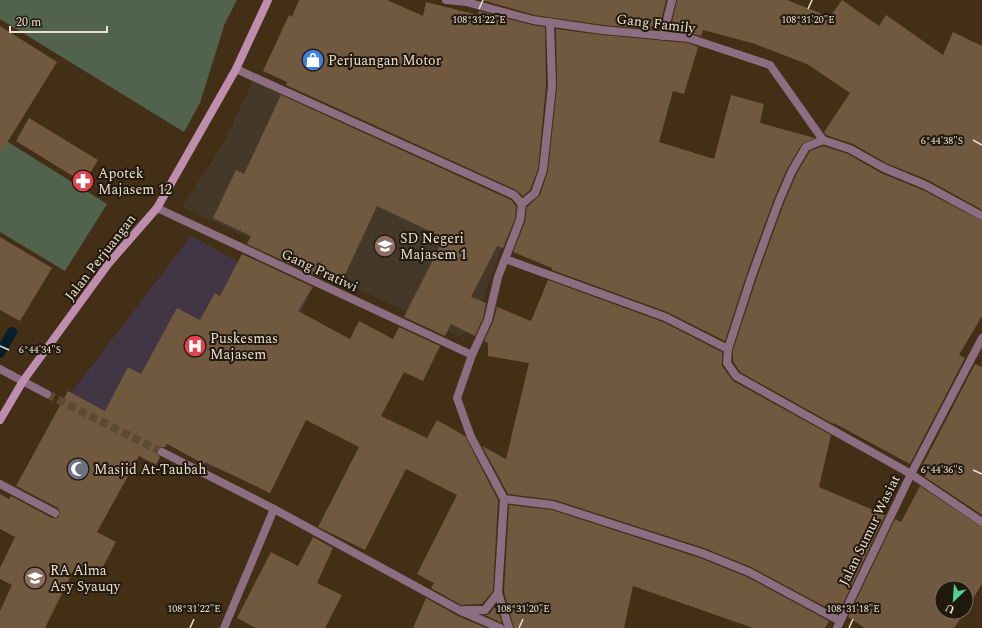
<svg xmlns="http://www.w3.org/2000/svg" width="982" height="628" viewBox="0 0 982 628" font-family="Spectral,serif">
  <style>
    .education { fill: #443929 }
    .medical { fill: #423645 }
    .green { fill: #51634d }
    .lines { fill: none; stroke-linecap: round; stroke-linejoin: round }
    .stream { stroke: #041f2b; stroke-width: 10 }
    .building { fill: #71593f }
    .street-tunnel { stroke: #5c4a31; stroke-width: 8; stroke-dasharray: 8 4; stroke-linecap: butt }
    .lane { stroke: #8d6d82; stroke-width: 8 }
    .street { stroke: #8d6d82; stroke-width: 8 }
    .secondary { stroke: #bf8eaf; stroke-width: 8 }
    .ticks { fill: none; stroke: #ece0d1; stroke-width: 1.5 }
    .labels { text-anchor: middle; stroke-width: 4; stroke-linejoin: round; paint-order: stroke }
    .street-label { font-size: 14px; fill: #ece0d1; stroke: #22190e }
    .poi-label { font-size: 14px; fill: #ece0d1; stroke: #22190e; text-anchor: start }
    .ticks-label { font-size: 10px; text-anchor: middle; fill: #ece0d1; stroke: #22190e; stroke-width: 4; stroke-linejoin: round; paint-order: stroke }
  </style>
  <rect width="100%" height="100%" fill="#422f15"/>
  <!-- education -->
  <path class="education" d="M253,81l265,126 -31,79 -4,19 -9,24 -15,7 -277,-129 40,-61z"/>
  <!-- medical -->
  <path class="medical" d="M191,236l117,63 -94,170 -143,-76z"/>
  <!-- green -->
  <g class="green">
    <path d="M0,0h237l-12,23 -25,80 -16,29 -184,-113z"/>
    <path d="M0,137l107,67 -42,67 -65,-39z"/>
  </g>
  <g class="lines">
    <!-- stream -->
    <path class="stream" d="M0,353l12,-21"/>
  </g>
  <!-- building -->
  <g class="building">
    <path d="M299,0h88l36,16 3,-14 52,13 1,-4 53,14 13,2 1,59 -8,83 -8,21 -7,6 -7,-6 -230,-105 1,-3 -24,-11 26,-56 3,2z"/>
    <path d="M482,0h184l-7,30 -56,-5 -69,-10z"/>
    <path d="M677,0h110l43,17 12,-17 37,26 7,-11 57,40 10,-23 29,14v164l-54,-30 -42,-17 -33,-19 -27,-9 -2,-3 26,-39 -43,-29 -55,-21 -49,-13 -2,6 -11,-3 -20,-2z"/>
    <path d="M0,26l57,36 -57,92z"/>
    <path d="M556,29l46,6 86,8 10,4 -14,47 -11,-3 -14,51 55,17 17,-64 33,9 -4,19 55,15 -13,6 -15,25 -13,30 -28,77 -21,65 -58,-29 -115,-42v-2l-39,-16 12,-30 2,-15 13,-12 8,-24 9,-85z"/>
    <path d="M281,95l230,105 5,6 -1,13 -12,29 -6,-2 -26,51 15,6 -3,15 -8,18 -24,-12 -6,12 -41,-19 40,-79 -67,-32 -34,73 -20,-9 -4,7 -72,-33 4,-8 -38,-18 23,-48 8,4z"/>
    <path d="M29,118l69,42 -14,23 -68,-42z"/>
    <path d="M823,146l25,8 33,19 42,17 59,31v95l-23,39 6,3 -55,106 -76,-41 -1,1 -93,-52 -7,-11v-11l23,-70 28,-77 13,-30 13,-22z"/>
    <path d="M0,237l52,31 -32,53 -20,-11z"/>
    <path d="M242,254l71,33 -15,24 52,28 9,-18 34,18 6,-12 41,19 -17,35 -19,-9 -23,44 46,22 10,-18 28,16 33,64 -5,91 -11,13 -21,1 -30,-17 3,-5 -17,-9 40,-79 -51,-26 -41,81 -47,-23 41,-80 -53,-27 -36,73 -65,-31 -1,2 -37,-20 -2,3h-4l-4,2v4l3,4 -4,8 -17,-9 -42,76 19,10 -17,32 -22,-11 -32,65h-45v-17l12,-26 -12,-6v-11l15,-31 -15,-8v-35l9,5 2,-3 41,22 6,-1 2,-5 -2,-4 -42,-22 52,-95 37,20 23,-44 13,7 36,-66 23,12 15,-27 5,3z"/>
    <path d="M548,280l115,42 59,30v14l11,15 98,54 -12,52 66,28 -46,97 -5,-3 -1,2 -82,-44 -47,-19 -149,-48 -47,-6 -26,-48 24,13 23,-96 -41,-7v-13l-4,-2 9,-19 4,-15 34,14z"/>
    <path d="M975,364l7,3v148l-57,-38 1,-2 -4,-2 1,-2 -3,-1z"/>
    <path d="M920,486l62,41v57l-16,26v-22h-24v24h23l-11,16h-89l-17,-11 47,-98 6,3z"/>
    <path d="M509,505l43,5 148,48 47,19 82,44 -4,7h-72l-120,-42 -9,42h-110l-10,-36z"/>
    <path d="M313,537l20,11 -16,35 25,12 -17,33h-69l-19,-10 34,-66 27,14z"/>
    <path d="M426,598l32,18 28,12h-73z"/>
    <path d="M496,605l6,18 -17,-8 4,-1z"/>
  </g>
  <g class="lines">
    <!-- street-tunnel -->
    <path class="street-tunnel" d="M47,394l115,58"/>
    <!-- lane -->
    <path class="lane" d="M0,484l55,29"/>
    <!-- street -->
    <g class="street">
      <path d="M446,0l20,2 67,18 69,10 87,8 81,27 53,75"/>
      <path d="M663,36l9,-36"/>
      <path d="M236,69l278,126 8,9 -2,16 -22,57 -10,43 -16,35 -15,43 14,39 33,62 -6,94 11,35"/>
      <path d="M522,204l13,-11 8,-23 9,-84 -2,-64"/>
      <path d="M157,208l315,147"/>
      <path d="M982,216l-57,-31 -41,-17 -34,-19 -27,-9 -17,7 -14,24 -13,30 -28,77 -23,71 -1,14 9,13 175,98 71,48"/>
      <path d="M505,259l160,58 63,32"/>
      <path d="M0,369l47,25"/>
      <path d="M162,452l112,57 187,102 39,17"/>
      <path d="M504,499l49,6 149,48 47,19 91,49"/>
      <path d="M463,610h22l13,-17"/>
      <path d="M224,628l50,-119"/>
      <path d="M837,628l74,-154 71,-136"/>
    </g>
    <!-- secondary -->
    <path class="secondary" d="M0,420l23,-39 86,-118 48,-55 79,-139 32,-69"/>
  </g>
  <!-- ticks -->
  <path class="ticks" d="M479,9l4,-9M808,9l4,-9M973,140l9,5M0,346l9,4M973,470l9,4M190,628l4,-9M519,628l4,-9M849,628l4,-9"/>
  <!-- icons -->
  <defs>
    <g id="shop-disc" transform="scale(1.15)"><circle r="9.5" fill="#3f7fe0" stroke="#22190e"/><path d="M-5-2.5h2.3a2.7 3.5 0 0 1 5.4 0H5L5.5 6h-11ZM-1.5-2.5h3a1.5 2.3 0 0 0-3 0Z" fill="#fff"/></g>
    <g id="pharmacy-disc" transform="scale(1.15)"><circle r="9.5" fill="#e0444e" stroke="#22190e"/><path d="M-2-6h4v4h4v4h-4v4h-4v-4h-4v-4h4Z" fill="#fff"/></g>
    <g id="school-disc" transform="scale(1.15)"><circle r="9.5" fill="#8d6e63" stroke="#22190e"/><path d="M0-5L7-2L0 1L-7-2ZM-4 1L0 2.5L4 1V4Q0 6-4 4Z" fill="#fff"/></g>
    <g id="hospital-disc" transform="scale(1.15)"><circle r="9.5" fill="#e0444e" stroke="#22190e"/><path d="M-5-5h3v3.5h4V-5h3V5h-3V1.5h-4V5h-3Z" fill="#fff"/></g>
    <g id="mosque-disc" transform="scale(1.15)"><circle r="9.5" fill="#6b7280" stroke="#22190e"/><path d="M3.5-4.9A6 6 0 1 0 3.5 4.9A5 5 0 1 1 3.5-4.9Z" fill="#fff"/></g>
  </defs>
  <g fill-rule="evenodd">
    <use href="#shop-disc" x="313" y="60"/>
    <use href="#pharmacy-disc" x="83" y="181"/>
    <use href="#school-disc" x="385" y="246"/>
    <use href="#hospital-disc" x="195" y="346"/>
    <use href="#mosque-disc" x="78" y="469"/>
    <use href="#school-disc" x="35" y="578"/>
  </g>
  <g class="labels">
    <!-- street labels -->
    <g class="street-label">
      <text transform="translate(656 23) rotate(7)" y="5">Gang Family</text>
      <text transform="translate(100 257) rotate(-52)" y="5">Jalan Perjuangan</text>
      <text transform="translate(320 270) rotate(25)" y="5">Gang Pratiwi</text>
      <text transform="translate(869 530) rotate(-64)" y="5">Jalan Sumur Wasiat</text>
    </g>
    <!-- poi labels -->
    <g class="poi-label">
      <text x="328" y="65">Perjuangan Motor</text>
      <text x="98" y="178">Apotek<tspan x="98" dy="16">Majasem 12</tspan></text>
      <text x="400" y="243">SD Negeri<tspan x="400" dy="16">Majasem 1</tspan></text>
      <text x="210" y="343">Puskesmas<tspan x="210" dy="16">Majasem</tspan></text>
      <text x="94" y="474">Masjid At-Taubah</text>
      <text x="50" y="575">RA Alma<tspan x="50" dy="16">Asy Syauqy</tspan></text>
    </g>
  </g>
  <g class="ticks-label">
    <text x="479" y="23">108°31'22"E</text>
    <text x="808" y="23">108°31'20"E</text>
    <text x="942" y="144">6°44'38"S</text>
    <text x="40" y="353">6°44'34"S</text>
    <text x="942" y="473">6°44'36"S</text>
    <text x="194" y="612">108°31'22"E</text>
    <text x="523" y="612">108°31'20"E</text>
    <text x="853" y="612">108°31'18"E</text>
  </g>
  <!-- north arrow -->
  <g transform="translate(954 600) rotate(205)"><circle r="19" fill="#22190e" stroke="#73695c"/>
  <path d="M0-3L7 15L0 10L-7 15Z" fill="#4fd398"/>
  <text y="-6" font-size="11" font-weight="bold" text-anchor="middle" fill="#ece0d1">U</text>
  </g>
  <!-- scale -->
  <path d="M10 26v6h97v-6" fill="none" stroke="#ece0d1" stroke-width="2"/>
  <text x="16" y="26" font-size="12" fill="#ece0d1" stroke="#22190e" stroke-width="3" paint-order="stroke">20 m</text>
</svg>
